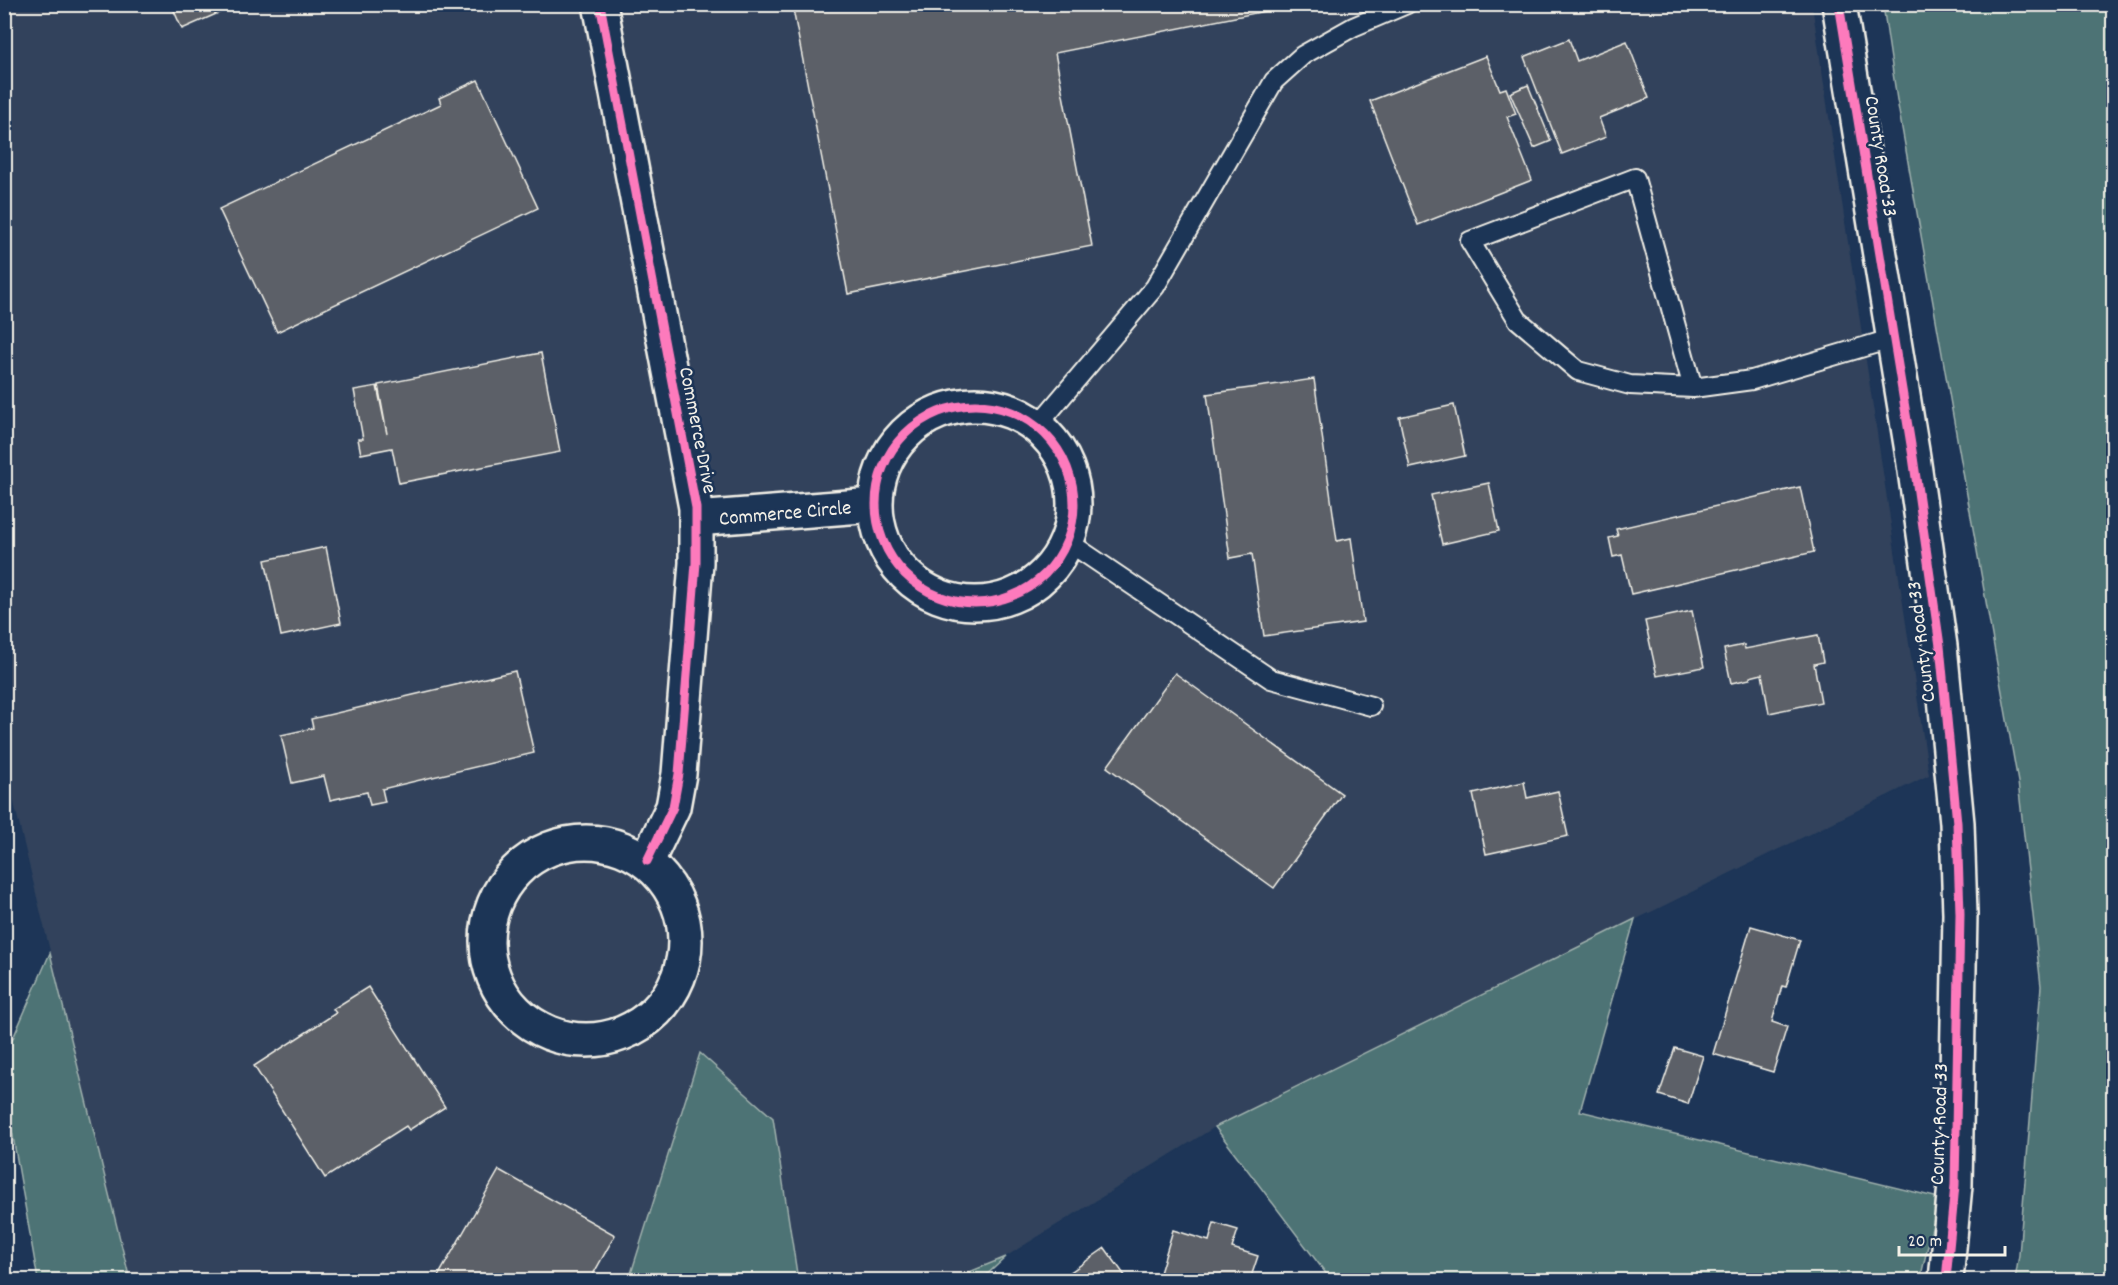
<svg xmlns="http://www.w3.org/2000/svg" width="2118" height="1285" viewBox="0 0 2118 1285" font-family="Dekko,sans-serif">
  <style>
    .built { fill: #30425c }
    .green { fill: #4e7375; stroke: #a1b2ae; stroke-width: 1.5 }
    .building { fill: #5c6167; stroke: #f4f1e8; stroke-width: 1.5 }
    .lines { fill: none; stroke-linecap: round; stroke-linejoin: round }
    .lane-casing { stroke: #f4f1e8; stroke-width: 22 }
    .street-casing { stroke: #f4f1e8; stroke-width: 38 }
    .secondary-casing { stroke: #f4f1e8; stroke-width: 38 }
    .lane { stroke: #1d3557; stroke-width: 18 }
    .street { stroke: #1d3557; stroke-width: 33 }
    .secondary { stroke: #1d3557; stroke-width: 33 }
    .cycleway-casing { stroke: #1d3557; stroke-width: 13 }
    .cycleway { stroke: #fd7abc; stroke-width: 9 }
    .labels { text-anchor: middle; stroke-width: 5; stroke-linejoin: round; paint-order: stroke }
    .street-label { font-size: 21px; fill: #f4f1e8; stroke: #1d3557 }
  </style>
  <rect width="100%" height="100%" fill="#1d3557"/>
  <filter id="ink" filterUnits="userSpaceOnUse"><feTurbulence type="fractalNoise" baseFrequency=".0167" numOctaves="2"/><feDisplacementMap in="SourceGraphic" scale="12" xChannelSelector="R" yChannelSelector="G"/><feConvolveMatrix kernelMatrix="1 2 1 2 8 2 1 2 1" color-interpolation-filters="sRGB"/></filter>
  <g filter="url(#ink)">
    <!-- built -->
    <path class="built" d="M4,5h1808l117,770 -714,352 -247,153h-838l-125,-514z"/>
    <!-- green -->
    <g class="green">
      <path d="M1883,5h230v1275h-98l4,-25 22,-269 -23,-204 -121,-682z"/>
      <path d="M1635,919l-55,192 359,87 -19,82h-589l-116,-153z"/>
      <path d="M50,953l80,327h-92l-33,-189 -1,-32z"/>
      <path d="M700,1053l73,65 25,162h-169z"/>
      <path d="M1006,1257l-25,23h-31z"/>
    </g>
    <!-- building -->
    <g class="building">
      <path d="M171,4h68l-57,25z"/>
      <path d="M792,4h508l-245,49 37,193 -244,48z"/>
      <path d="M1569,39l8,22 50,-20 22,57 -50,20 7,19 -44,17 -38,-97z"/>
      <path d="M1486,56l14,34 6,-2 10,26 -9,3 25,63 -114,45 -48,-124z"/>
      <path d="M478,80l60,128 -261,124 -58,-123 222,-105 -2,-6z"/>
      <path d="M1528,85l23,56 -17,7 -24,-55z"/>
      <path d="M541,353l19,99 -161,31 -7,-35 -31,6 -3,-15h5l-9,-49 23,-4 10,48 -9,-49z"/>
      <path d="M1314,379l23,162 14,-3 12,84 -99,14 -12,-82 -22,4 -23,-164z"/>
      <path d="M1454,405l11,51 -55,12 -11,-51z"/>
      <path d="M1489,483l10,48 -57,13 -11,-49z"/>
      <path d="M1800,487l14,65 -183,42 -9,-39 -9,2 -4,-19 9,-2 -2,-7z"/>
      <path d="M326,547l15,76 -60,13 -16,-76z"/>
      <path d="M1692,611l12,56 -47,9 -12,-55z"/>
      <path d="M1818,635l5,27 -9,2 7,38 -52,11 -7,-39 -12,3v2l-19,4 -7,-34 20,-4 1,4z"/>
      <path d="M515,671l19,82 -152,36 3,13 -15,3 -3,-13 -37,8 -6,-24 -32,7 -11,-48 32,-7 -2,-9z"/>
      <path d="M1175,673l167,121 -68,94 -167,-121z"/>
      <path d="M1524,782l3,16 31,-7 10,45 -82,18 -13,-60z"/>
      <path d="M1751,926l49,14 -14,47 -4,-1 -10,36 15,5 -14,45 -60,-18z"/>
      <path d="M368,987l77,120 -36,23 -3,-4 -81,52 -71,-112 82,-53 -3,-4z"/>
      <path d="M1675,1048l28,8 -15,48 -29,-9z"/>
      <path d="M499,1170l116,65 -25,45h-154z"/>
      <path d="M1214,1223l24,7 -6,18 26,8 -8,24h-66l-24,-7 13,-43 36,11z"/>
      <path d="M1105,1248l23,32h-69z"/>
    </g>
    <g class="lines">
      <!-- lane casing -->
      <g class="lane-casing">
        <g id="lane">
          <path d="M1693,388l-58,-210 -165,63 48,79 60,51 52,14 63,3 59,-8 142,-42"/>
          <path d="M1038,425l117,-138 119,-206 29,-26 50,-28 54,-23"/>
          <path d="M1067,541l204,138 100,27"/>
        </g>
      </g>
      <!-- street casing -->
      <g class="street-casing">
        <g id="street">
          <path d="M600,4l96,504v55l-17,211 -6,33 -26,54"/>
          <circle cx="975" cy="504" r="99"/>
          <path d="M696,519l178,-14"/>
          <circle cx="586" cy="941" r="99"/>
        </g>
      </g>
      <!-- secondary casing -->
      <g class="secondary-casing">
        <path id="secondary" d="M1839,4l74,453 27,189 17,177 3,91 -5,271 -9,95"/>
      </g>
      <!-- lane -->
      <use href="#lane" class="lane"/>
      <!-- street -->
      <use href="#street" class="street"/>
      <!-- secondary -->
      <use href="#secondary" class="secondary"/>
      <!-- cycleway casing -->
      <g class="cycleway-casing">
        <g id="cycleway">
          <path d="M600,4l96,504v55l-17,211 -6,33 -26,54"/>
          <path d="M1839,4l74,453 27,189 17,177 3,91 -5,271 -9,95"/>
          <circle cx="975" cy="504" r="99"/>
        </g>
      </g>
      <!-- cycleway -->
      <use href="#cycleway" class="cycleway"/>
    </g>
  </g>
  <g class="labels">
    <!-- street labels -->
    <g class="street-label">
      <text transform="translate(1882 156) rotate(81)" y="7">County Road 33</text>
      <text transform="translate(699 430) rotate(79)" y="7">Commerce Drive</text>
      <text transform="translate(785 512) rotate(-5)" y="7">Commerce Circle</text>
      <text transform="translate(1920 642) rotate(-97)" y="7">County Road 33</text>
      <text transform="translate(1938 1124) rotate(-88)" y="7">County Road 33</text>
    </g>
  </g>
  <!-- margin -->
  <rect width="2118" height="1285" fill="none" stroke="#1d3557" stroke-width="24"/>
  <rect x="12" y="12" width="2094" height="1261" fill="none" stroke="#f4f1e8" stroke-width="2" filter="url(#ink)"/>
  <!-- scale -->
  <path d="M1899 1246v9h106v-9" fill="none" stroke="#f4f1e8" stroke-width="3"/>
  <text x="1908" y="1246" font-size="18" fill="#f4f1e8" stroke="#1d3557" stroke-width="4.5" paint-order="stroke">20 m</text>
</svg>
